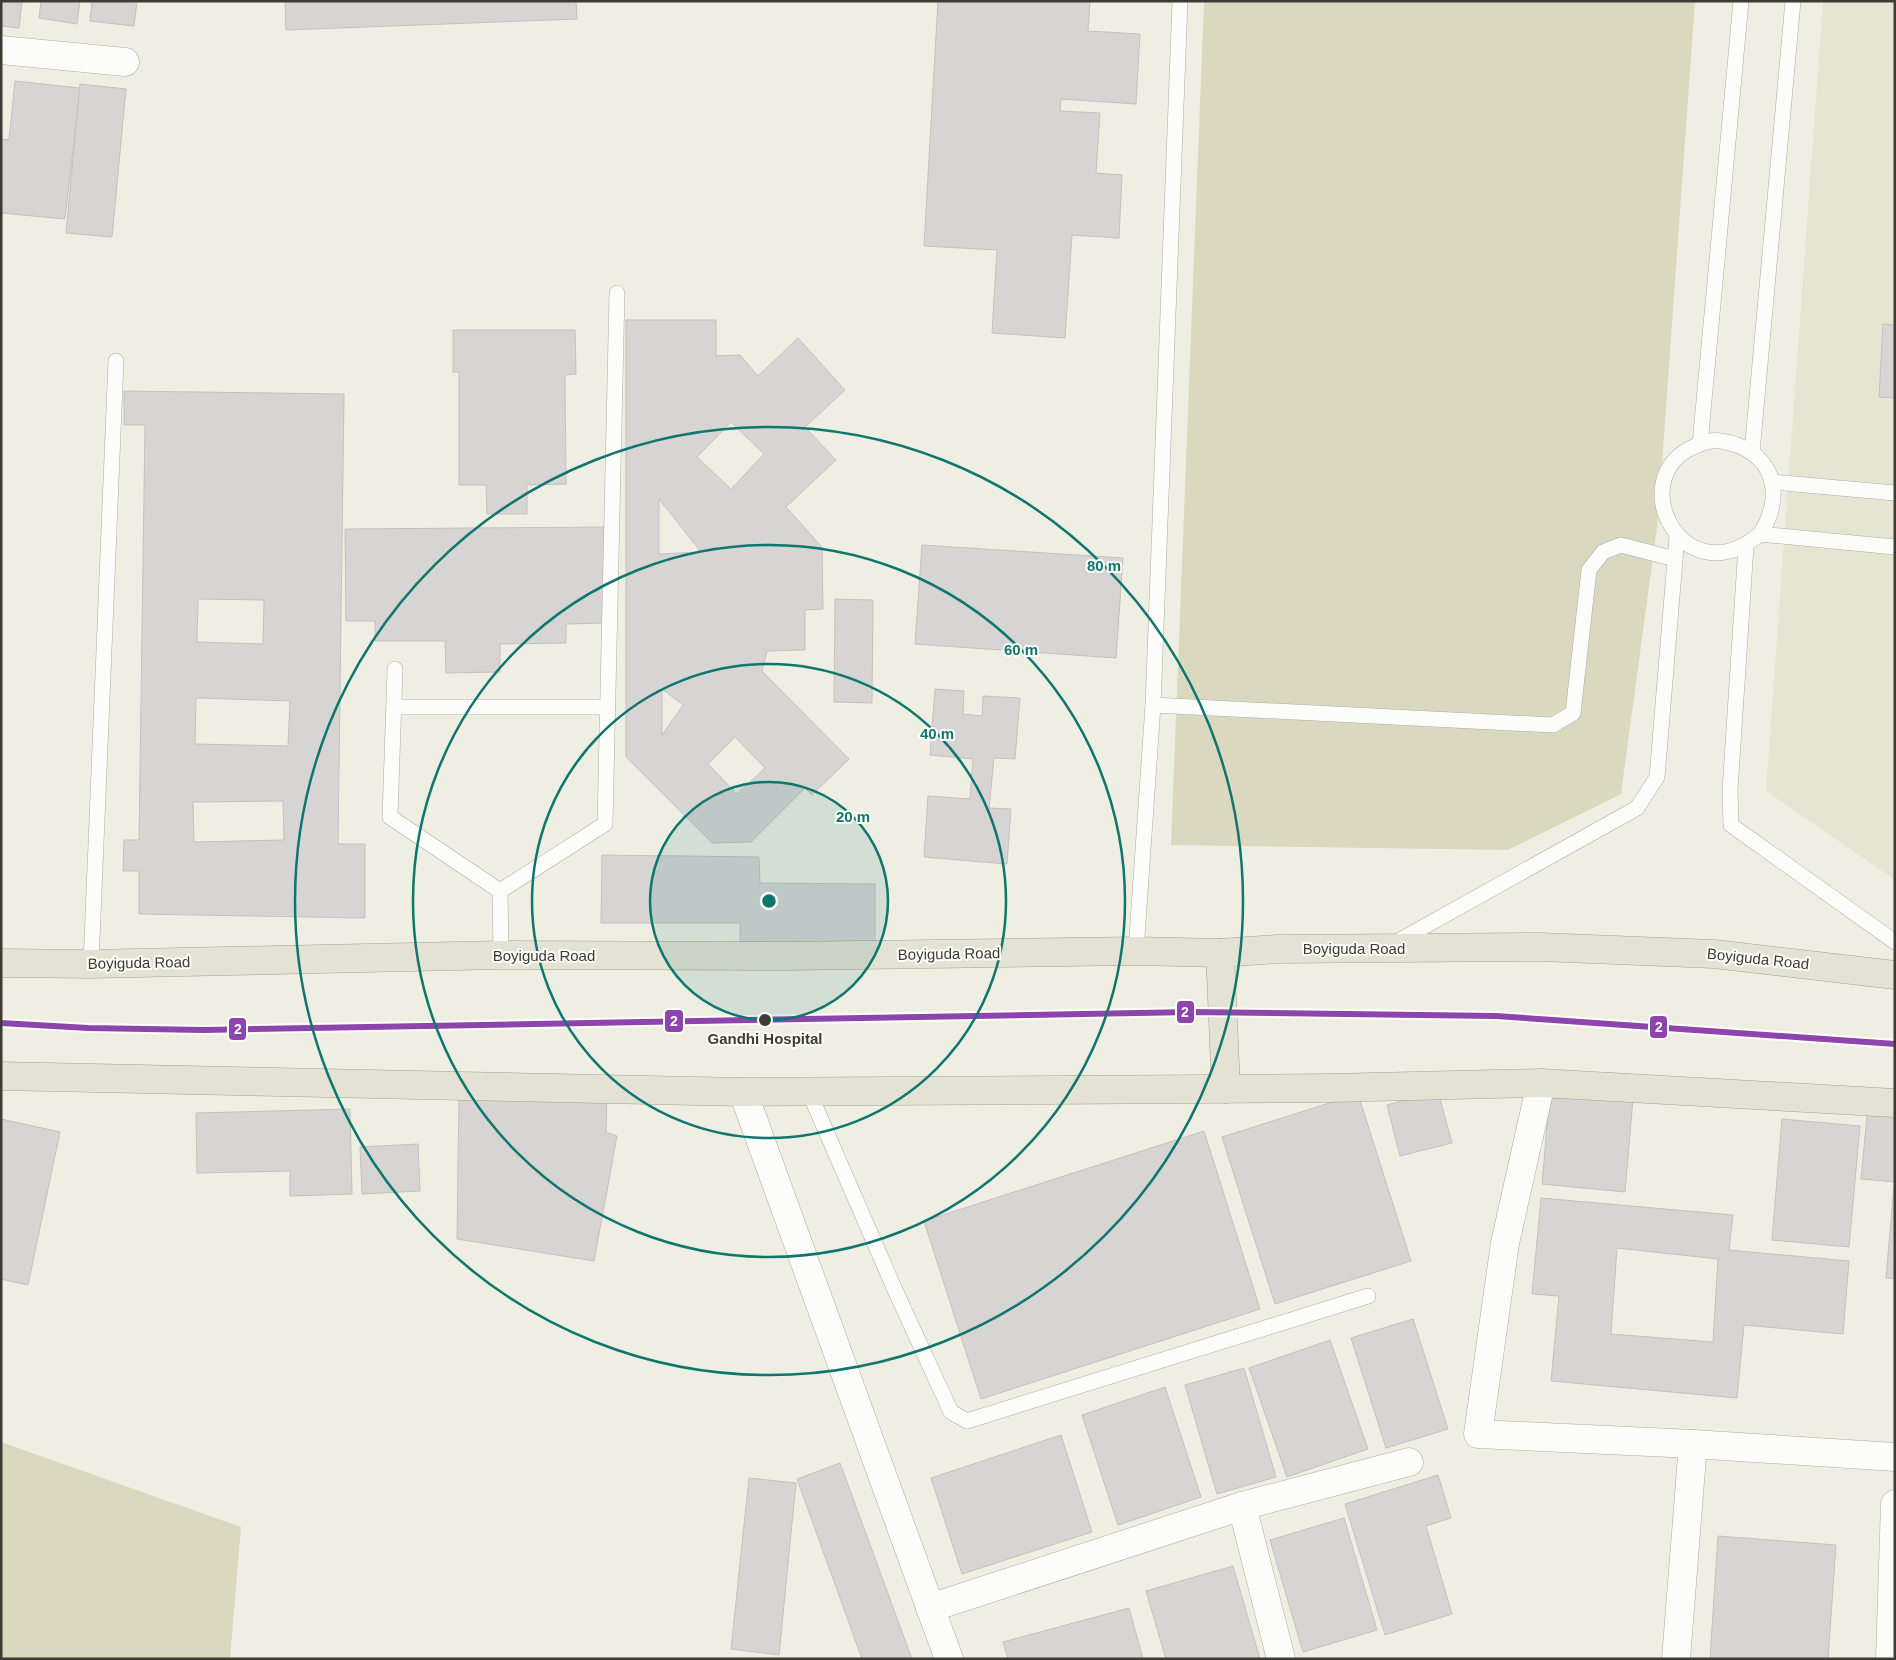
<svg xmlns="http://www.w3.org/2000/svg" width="1896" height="1660" viewBox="0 0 1896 1660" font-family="Helvetica,sans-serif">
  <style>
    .built { fill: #e6e5d1 }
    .green { fill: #dad9c0 }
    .building { fill: #d6d5d4; stroke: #c3c2c0; fill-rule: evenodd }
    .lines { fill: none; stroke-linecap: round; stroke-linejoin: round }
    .lane-casing { stroke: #adaca4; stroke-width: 16 }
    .street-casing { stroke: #adaca4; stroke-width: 29 }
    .primary-casing { stroke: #a5a387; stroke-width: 29 }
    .lane { stroke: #fcfcfb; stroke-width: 15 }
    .street { stroke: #fcfcfb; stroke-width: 28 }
    .primary { stroke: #e3e2d4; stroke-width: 28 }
    .metro-1-casing { stroke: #fffffa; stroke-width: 10 }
    .metro-1 { stroke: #8e44ad; stroke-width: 6 }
    .ring { fill: none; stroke: #0f766e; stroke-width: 2.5 }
    .stop-dot { fill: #3c3c34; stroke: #fffffa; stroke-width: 2 }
    .labels { text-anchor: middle; stroke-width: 4; stroke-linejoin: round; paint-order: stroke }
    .street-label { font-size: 15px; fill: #3c3c34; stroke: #fffffa }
    .stop-label { font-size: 15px; font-weight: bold; fill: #3c3c34; stroke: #fffffa }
    .centre { fill: #0f766e; stroke: #fffffa; stroke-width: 2.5 }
    .ring-label { font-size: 15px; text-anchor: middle; font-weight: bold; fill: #0f766e; stroke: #fffffa; stroke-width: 4; stroke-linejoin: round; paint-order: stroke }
    .line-badge { stroke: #fffffa; stroke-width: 2 }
    .badge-label { font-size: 14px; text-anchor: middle; font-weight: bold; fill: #fff }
  </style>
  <rect width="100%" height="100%" fill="#eeeee3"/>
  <!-- built -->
  <path class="built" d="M1823,1h72v879l-129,-89z"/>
  <!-- green -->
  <g class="green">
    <path d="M1204,1h491l-37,519 -37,274 -113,56 -337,-5z"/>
    <path d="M1,1442l240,85 -11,132h-229z"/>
  </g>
  <!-- building -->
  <g class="building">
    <path d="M1,1h21l-3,27 -18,-2z"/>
    <path d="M41,1h39l-3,23 -38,-6z"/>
    <path d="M92,1h45l-3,25 -44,-5z"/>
    <path d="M285,1h291l1,18 -291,11z"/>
    <path d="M938,1h152l-2,30 52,3 -4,70 -75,-5 -1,12 40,2 -4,60 26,2 -3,63 -47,-3 -7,103 -73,-5 5,-83 -73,-4z"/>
    <path d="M15,81l65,7 -15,131 -64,-6v-74l8,1z"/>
    <path d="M80,84l46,5 -14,148 -46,-4z"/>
    <path d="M626,320h90v36l24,-1 18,21 40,-38 47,52 -40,37 31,33 -50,47 36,40 1,62 -18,1v40l-38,1 -5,20 87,88 -37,36 -7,-7 -54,54 -39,1 -86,-86zM731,422l33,32 -33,35 -34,-32zM659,499l42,53 -42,2zM662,689l21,16 -21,30zM735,737l30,31 -28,26 -29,-30z"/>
    <path d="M1883,324l12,1v73l-16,-1z"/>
    <path d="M453,330h122l1,44 -11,1 1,109 -39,1v29h-40l-1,-29h-27v-113h-6z"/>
    <path d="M124,391l220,3 -6,450h27v74l-226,-4v-43h-16l1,-31h15l6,-415h-21zM198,599l66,1 -1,44 -66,-2zM196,698l94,3 -2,45 -93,-2zM283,801l1,39 -90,2 -1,-40z"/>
    <path d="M605,527l1,96 -40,1v19l-66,1v28l-54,1 -1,-32h-70v-20h-29l-1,-92z"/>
    <path d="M922,545l201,13 -7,100 -201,-14z"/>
    <path d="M835,599l38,1 -1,103 -38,-1z"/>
    <path d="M935,689l29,2 -1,23 19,2 1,-20 37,2 -5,61 -21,-1 -5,50 22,1 -4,55 -83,-7 4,-61 42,3 3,-40 -43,-4z"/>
    <path d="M602,855l157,2 1,26 115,1v59l-135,-1v-19h-139z"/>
    <path d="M1438,1091l14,52 -52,13 -13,-51z"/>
    <path d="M1550,1091l83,8 -8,93 -83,-8z"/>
    <path d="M607,1092l-1,40 11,4 -23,125 -137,-22 2,-144z"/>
    <path d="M1358,1094l53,167 -136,43 -53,-167z"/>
    <path d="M1868,1105l27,3v74l-34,-3z"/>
    <path d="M350,1109l2,85 -62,2v-25l-93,2 -1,-60z"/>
    <path d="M1,1119l59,13 -32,153 -27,-6z"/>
    <path d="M1782,1119l78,7 -11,121 -77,-7z"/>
    <path d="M1204,1131l56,178 -279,90 -57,-178z"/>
    <path d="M418,1144l2,47 -58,3 -2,-47z"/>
    <path d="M1894,1186h1v93l-9,-1z"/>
    <path d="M1541,1198l192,17 -4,35 120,11 -6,73 -99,-9 -7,73 -186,-17 8,-85 -27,-2zM1617,1248l101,11 -5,83 -102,-8z"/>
    <path d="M1413,1319l35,110 -62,19 -35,-110z"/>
    <path d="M1330,1340l38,109 -81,28 -38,-109z"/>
    <path d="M1244,1368l32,109 -59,17 -32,-109z"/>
    <path d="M1165,1387l36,110 -83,28 -36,-110z"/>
    <path d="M1061,1435l31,97 -130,42 -31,-96z"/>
    <path d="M840,1463l72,196h-50l-65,-180z"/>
    <path d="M1438,1475l13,43 -25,8 26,88 -67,21 -40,-131z"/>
    <path d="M749,1478l47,5 -17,172 -48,-6z"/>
    <path d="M1344,1518l33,112 -74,22 -33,-112z"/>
    <path d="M1718,1536l118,9 -8,114h-118z"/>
    <path d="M1233,1566l27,93h-94l-20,-68z"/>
    <path d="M1129,1608l14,51h-135l-5,-17z"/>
  </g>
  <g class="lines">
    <!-- lane casing -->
    <g class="lane-casing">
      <g id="lane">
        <path d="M1700,444l41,-443"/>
        <path d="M1752,452l41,-451"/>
        <path d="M1772,482l123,11"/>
        <path d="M1760,534c27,-41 12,-85 -39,-93 -11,-2 -22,3 -32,8 -64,35 -3,148 71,85l135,13"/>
        <path d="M1746,546l-16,244 1,35 164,117"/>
        <path d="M395,669l-5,148 110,74 1,64"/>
        <path d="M1153,705l400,20 20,-12 16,-143 14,-18 18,-7 54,14"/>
        <path d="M394,707h214"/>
        <path d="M500,891l105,-67 12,-531"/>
        <path d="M1393,944l244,-136 20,-31 20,-241"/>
        <path d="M1136,951l17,-246 27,-704"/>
        <path d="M91,964l25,-603"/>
        <path d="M809,1092l86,198 56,122 16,9 401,-125"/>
      </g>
    </g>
    <!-- street casing -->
    <g class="street-casing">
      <g id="street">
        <path d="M1,50l124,12"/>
        <path d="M1541,1083l-36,160 -27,191 215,10 202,13"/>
        <path d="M743,1092l206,567"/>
        <path d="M1242,1506l39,153"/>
        <path d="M930,1608l312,-102 167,-44"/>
        <path d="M1676,1659l17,-215"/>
        <path d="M1890,1659l5,-155"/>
      </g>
    </g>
    <!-- primary casing -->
    <g class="primary-casing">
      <g id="primary">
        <path d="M1220,953l6,136"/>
        <path d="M1,963l90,1 410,-9 289,1 346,-5 84,2 57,-4 263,-2 174,7 181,21"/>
        <path d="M1,1076l742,16 587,-4 211,-5 354,20"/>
      </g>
    </g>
    <!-- lane -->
    <use href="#lane" class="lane"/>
    <!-- street -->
    <use href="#street" class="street"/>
    <!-- primary -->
    <use href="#primary" class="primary"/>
    <!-- metro-1 casing -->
    <g class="metro-1-casing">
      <path id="metro-1" d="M1,1023l87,5 116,2 988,-18 304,4 399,28"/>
    </g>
    <!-- metro-1 -->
    <use href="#metro-1" class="metro-1"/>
  </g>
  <!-- distance rings -->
  <circle cx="769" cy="901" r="119" fill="#0f766e" fill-opacity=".12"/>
  <g class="ring">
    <circle cx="769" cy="901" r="119"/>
    <circle cx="769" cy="901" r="237"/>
    <circle cx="769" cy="901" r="356"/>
    <circle cx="769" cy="901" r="474"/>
  </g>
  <!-- markers -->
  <circle class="stop-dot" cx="765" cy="1020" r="7"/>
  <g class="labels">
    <!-- street labels -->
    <g class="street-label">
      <text x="1354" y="954">Boyiguda Road</text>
      <text transform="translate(949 954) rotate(-1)" y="5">Boyiguda Road</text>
      <text x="544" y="961">Boyiguda Road</text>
      <text transform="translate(1758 959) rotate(6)" y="5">Boyiguda Road</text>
      <text transform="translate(139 963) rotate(-1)" y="5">Boyiguda Road</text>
    </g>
    <!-- stop labels -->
    <g class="stop-label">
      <text x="765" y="1044">Gandhi Hospital</text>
    </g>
  </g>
  <circle cx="769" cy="901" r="8" class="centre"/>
  <g class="ring-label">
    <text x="1104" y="571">80 m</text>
    <text x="1021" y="655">60 m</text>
    <text x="937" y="739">40 m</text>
    <text x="853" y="822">20 m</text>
  </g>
  <g class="line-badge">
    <rect x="1176" y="1000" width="19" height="24" rx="5" fill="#8e44ad"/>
    <rect x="664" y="1009" width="20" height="24" rx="5" fill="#8e44ad"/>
    <rect x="1649" y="1015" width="19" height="24" rx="5" fill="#8e44ad"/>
    <rect x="228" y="1017" width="19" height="24" rx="5" fill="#8e44ad"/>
  </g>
  <g class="badge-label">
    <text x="1185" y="1017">2</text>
    <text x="674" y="1026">2</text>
    <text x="1659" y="1032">2</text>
    <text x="238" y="1034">2</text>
  </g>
  <!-- border -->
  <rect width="1896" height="1660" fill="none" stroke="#3c3c34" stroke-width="5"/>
</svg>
